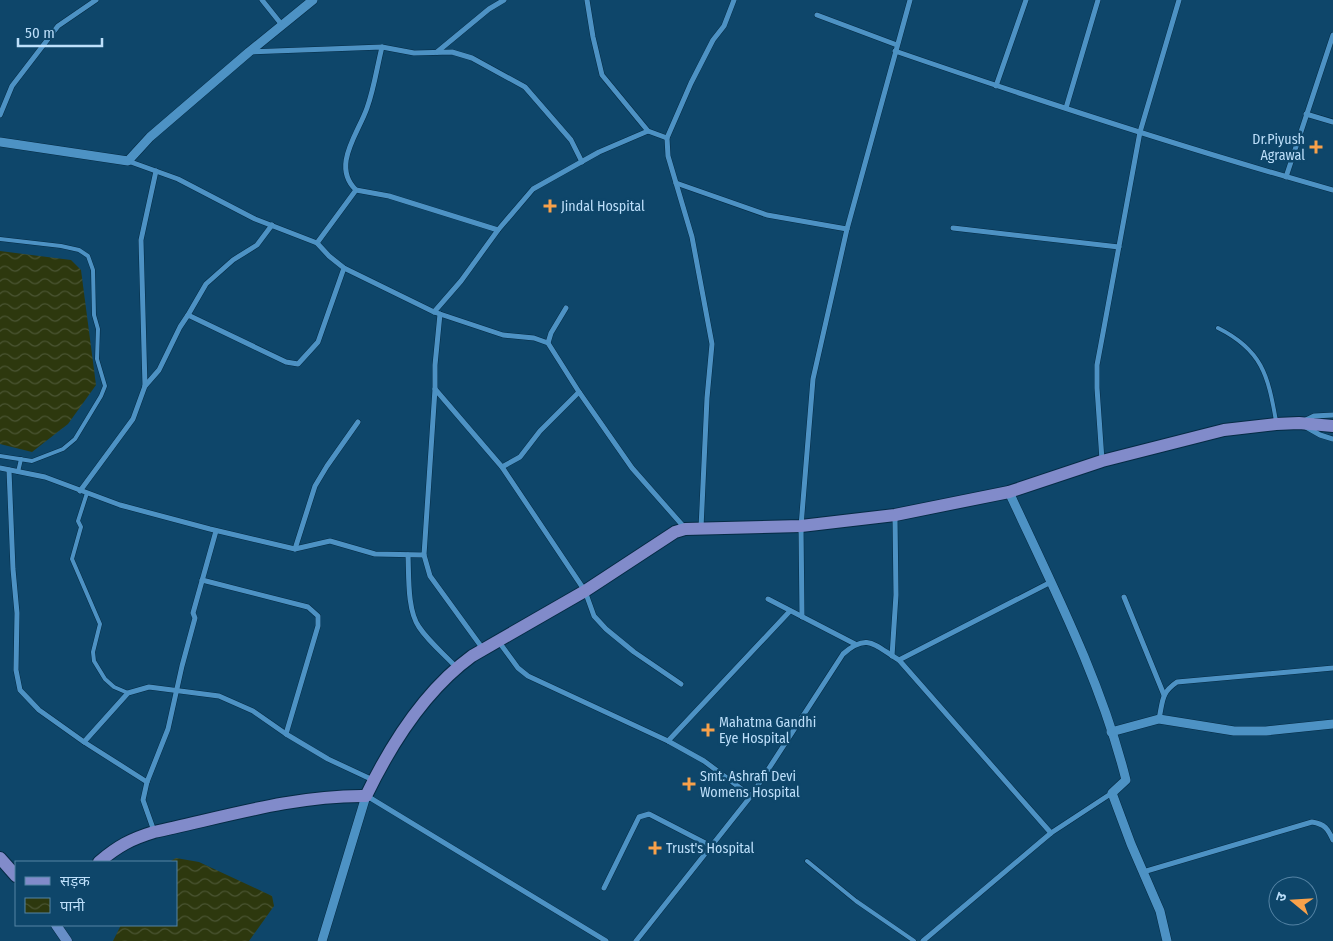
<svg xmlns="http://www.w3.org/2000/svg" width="1333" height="941" viewBox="0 0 1333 941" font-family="'Fira Sans Condensed','Noto Sans Devanagari',sans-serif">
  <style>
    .water { fill: url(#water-waves) }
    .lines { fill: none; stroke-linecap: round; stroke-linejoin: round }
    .service-casing { stroke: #052b44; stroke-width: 5 }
    .minor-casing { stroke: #052b44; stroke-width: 6 }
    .tertiary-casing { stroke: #052b44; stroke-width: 10 }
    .secondary-casing { stroke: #052b44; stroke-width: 11 }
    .primary-casing { stroke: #052b44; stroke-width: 14 }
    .service { stroke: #4d92c4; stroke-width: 4 }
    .minor { stroke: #4d92c4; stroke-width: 5 }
    .tertiary { stroke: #4d92c4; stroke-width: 9 }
    .secondary { stroke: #678ec7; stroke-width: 10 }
    .primary { stroke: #818bca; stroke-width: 12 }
    .poi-dot { fill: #f8a14a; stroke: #0e466a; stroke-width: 2 }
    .labels { text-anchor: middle; stroke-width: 5; stroke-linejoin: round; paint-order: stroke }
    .poi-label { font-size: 14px; fill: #bddffa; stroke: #0e466a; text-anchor: start }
  </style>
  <defs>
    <pattern id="water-waves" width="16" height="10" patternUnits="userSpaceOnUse" patternTransform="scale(1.25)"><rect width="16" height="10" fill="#2d380e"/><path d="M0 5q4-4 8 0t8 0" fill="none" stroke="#4a5432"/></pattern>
  </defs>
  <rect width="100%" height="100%" fill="#0e466a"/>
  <!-- water -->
  <g class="water">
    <path d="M0,251l71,9 10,10 15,115 -28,39 -36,28 -32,-8z"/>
    <path d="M176,858l23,4 73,34 2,10 -25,35h-136l8,-16h55v-63h-7z"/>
  </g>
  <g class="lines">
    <!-- service casing -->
    <g class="service-casing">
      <g id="service">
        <path d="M0,239l61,7 18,4 9,6 5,14 1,45 4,14 -1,30 8,27 -4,10 -26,43 -12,10 -31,12 -32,-5"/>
        <path d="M1218,328c44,22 50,47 58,93"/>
        <path d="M18,472l3,-13"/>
        <path d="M87,493l-9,28 3,6 -9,32 28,65 -7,28 1,9 11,18 9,8 14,6"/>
        <path d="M807,861l49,40 58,40"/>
      </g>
    </g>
    <!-- minor casing -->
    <g class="minor-casing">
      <g id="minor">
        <path d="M262,0l20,25"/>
        <path d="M587,0l6,37 9,38 46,56"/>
        <path d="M817,15l80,30"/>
        <path d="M895,51c145,50 291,98 438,139"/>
        <path d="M249,52l133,-5 32,6 38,-1 20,6 53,29 46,53 11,22"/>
        <path d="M437,52l52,-43 15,-9"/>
        <path d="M996,86l30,-86"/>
        <path d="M1066,108l32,-108"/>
        <path d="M1306,114l27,8"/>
        <path d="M0,115l12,-29 46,-60 38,-26"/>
        <path d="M128,161l50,18 77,40 62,24 12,13 15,12 90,44 69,23 31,3 14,5 3,-10 15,-25"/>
        <path d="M1286,177l47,-142"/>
        <path d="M676,183l91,32 80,14"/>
        <path d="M356,190l33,6 109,34"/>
        <path d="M953,228l166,19"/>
        <path d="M317,243l39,-53c-25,-24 2,-56 11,-82 7,-19 10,-41 15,-61"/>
        <path d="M434,312l27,-31 37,-51 35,-41 66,-37 49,-21 19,7"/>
        <path d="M188,315l98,47 12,2 20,-22 26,-74"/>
        <path d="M548,343l31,49 53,76 52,59"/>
        <path d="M145,386l14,-16 21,-43 8,-12 18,-31 27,-24 24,-15 15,-20"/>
        <path d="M435,389l67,78 83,124 9,25 12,13 28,23 47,32"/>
        <path d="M1304,421l10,-5 19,-1"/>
        <path d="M1306,427l14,8 13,4"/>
        <path d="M1102,460l-5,-72v-23l6,-32 37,-201 39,-132"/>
        <path d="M502,467l18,-10 20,-26 39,-39"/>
        <path d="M0,468l45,9 75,28 90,24 85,20 35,-8 45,13 49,1 11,-166v-24l5,-51"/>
        <path d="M9,470l4,99 4,44 -1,57 4,20 19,20 45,32 63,40"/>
        <path d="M80,491l53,-72 12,-33 -4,-146 15,-69"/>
        <path d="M701,528l6,-130 5,-54 -20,-107 -24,-81 -1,-18 24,-55 22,-43 11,-14 10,-26"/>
        <path d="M295,549l20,-63 12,-20 31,-44"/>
        <path d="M408,555c1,20 -1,55 11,72 10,15 25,27 37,40"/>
        <path d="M424,555l6,21 53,73"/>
        <path d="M202,580l106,27 10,9v10l-32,108"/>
        <path d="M1124,597l40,98"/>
        <path d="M768,599l87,45"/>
        <path d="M802,617l-1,-91 12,-147 34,-150 63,-229"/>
        <path d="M499,642l19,26 10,8 140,65 36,20 47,35"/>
        <path d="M892,656l4,-61 -1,-78"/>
        <path d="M899,660l152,-78"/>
        <path d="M1159,719c4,-19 2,-26 18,-37l156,-14"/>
        <path d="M668,741l122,-130"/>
        <path d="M84,742l44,-49 21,-6 70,9 34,15 33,23 42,25 45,21"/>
        <path d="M367,796l239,145"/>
        <path d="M154,831l-11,-31 4,-18 21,-53 14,-63 13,-48 -2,-5 23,-82"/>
        <path d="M1143,872l169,-50c13,2 16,7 21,18"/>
        <path d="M604,888l35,-71 10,-3 62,32"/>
        <path d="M636,941l115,-145 92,-142c25,-22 32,-8 56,6l152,173"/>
        <path d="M923,941l128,-108 61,-40"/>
      </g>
    </g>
    <!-- tertiary casing -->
    <g class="tertiary-casing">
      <g id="tertiary">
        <path d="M0,142l128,19 22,-24 99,-85 64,-52"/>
        <path d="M1009,492c43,93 92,188 117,288l-14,13 19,51 29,67 7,30"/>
        <path d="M1111,732l48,-13 75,12h32l67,-7"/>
        <path d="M322,941l44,-145"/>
      </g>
    </g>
    <!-- secondary casing -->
    <g class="secondary-casing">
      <path id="secondary" d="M56,925l11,16"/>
    </g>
    <!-- primary casing -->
    <g class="primary-casing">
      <g id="primary">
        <path d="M0,858l16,18"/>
        <path d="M99,862c19,-16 32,-23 55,-30 70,-15 141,-37 212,-36 25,-52 58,-105 106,-140l113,-65 90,-59 10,-3 116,-3 94,-11 114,-23 93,-31 122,-31 52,-6 23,-1 34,3"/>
      </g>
    </g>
    <!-- service -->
    <use href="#service" class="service"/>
    <!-- minor -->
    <use href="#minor" class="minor"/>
    <!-- tertiary -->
    <use href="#tertiary" class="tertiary"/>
    <!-- secondary -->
    <use href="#secondary" class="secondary"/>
    <!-- primary -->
    <use href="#primary" class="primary"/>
  </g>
  <!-- markers -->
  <g class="poi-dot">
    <path d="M1313.5 139.5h5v5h5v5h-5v5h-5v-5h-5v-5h5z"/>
    <path d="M547.5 198.5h5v5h5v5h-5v5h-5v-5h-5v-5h5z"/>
    <path d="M705.5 722.5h5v5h5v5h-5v5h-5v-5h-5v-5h5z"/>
    <path d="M686.5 776.5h5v5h5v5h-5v5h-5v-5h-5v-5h5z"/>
    <path d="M652.5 840.5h5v5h5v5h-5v5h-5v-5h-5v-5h5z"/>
  </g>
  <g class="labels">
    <!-- poi labels -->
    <g class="poi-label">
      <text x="1305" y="144" text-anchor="end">Dr.Piyush<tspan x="1305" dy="16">Agrawal</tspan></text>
      <text x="561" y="211">Jindal Hospital</text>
      <text x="719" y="727">Mahatma Gandhi<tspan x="719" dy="16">Eye Hospital</tspan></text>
      <text x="700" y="781">Smt. Ashrafi Devi<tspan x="700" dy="16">Womens Hospital</tspan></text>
      <text x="666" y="853">Trust's Hospital</text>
    </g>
  </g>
  <!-- legend -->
  <rect x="15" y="861" width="162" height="65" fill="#0e466a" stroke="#5483a4"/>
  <rect x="25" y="877" width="25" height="8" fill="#818bca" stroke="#5483a4"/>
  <text x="60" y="886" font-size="15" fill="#bddffa">सड़क</text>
  <rect x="25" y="898" width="25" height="15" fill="url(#water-waves)" stroke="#5483a4"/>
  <text x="60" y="911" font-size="15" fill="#bddffa">पानी</text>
  <!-- north arrow -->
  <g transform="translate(1293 901) rotate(288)"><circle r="24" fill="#0e466a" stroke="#5483a4"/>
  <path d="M0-4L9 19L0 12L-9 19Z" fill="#f8a14a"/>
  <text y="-8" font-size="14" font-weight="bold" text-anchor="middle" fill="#bddffa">उ</text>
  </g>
  <!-- scale -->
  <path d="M18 38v8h84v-8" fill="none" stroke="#bddffa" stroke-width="2.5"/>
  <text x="25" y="38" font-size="15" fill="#bddffa" stroke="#0e466a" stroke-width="4" paint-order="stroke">50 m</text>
</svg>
